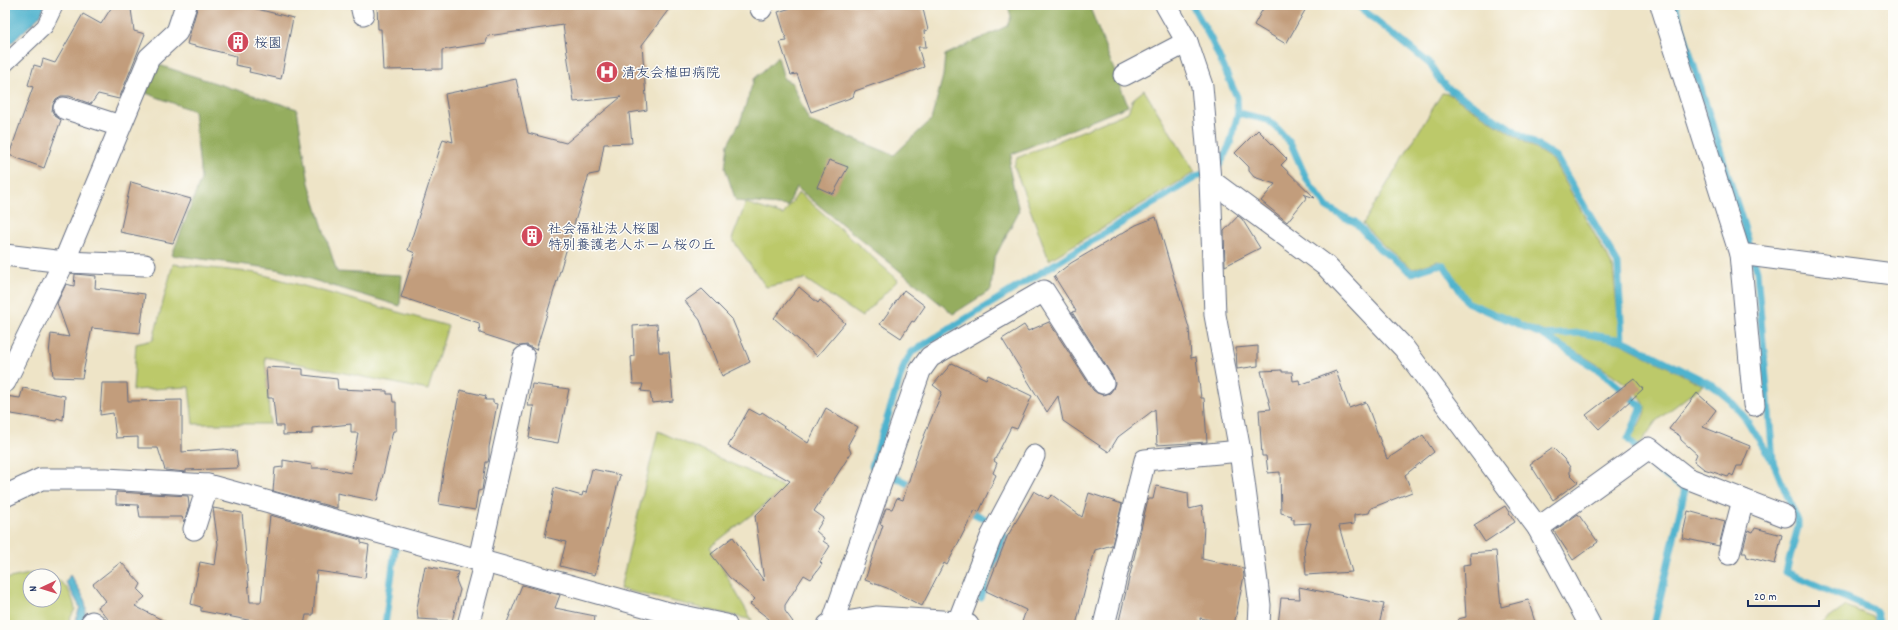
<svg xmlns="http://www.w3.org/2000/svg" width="1898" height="630" viewBox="0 0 1898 630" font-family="Dekko,'Klee One',sans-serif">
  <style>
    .green { fill: #bcc96a; stroke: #6c7c64 }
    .forest { fill: #95ad5e; stroke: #586e5e }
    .water { fill: #4fb3ce; stroke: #357196 }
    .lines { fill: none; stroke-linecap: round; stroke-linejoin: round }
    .stream { stroke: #4fb3ce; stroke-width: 7 }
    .building { fill: #c29d7b }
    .pedestrian-casing { stroke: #656e83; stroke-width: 18 }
    .minor-casing { stroke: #656e83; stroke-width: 23 }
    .pedestrian { stroke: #fff; stroke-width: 16 }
    .minor { stroke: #fff; stroke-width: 21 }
    .labels { text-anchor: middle; stroke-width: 3; stroke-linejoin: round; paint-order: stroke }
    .poi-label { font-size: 14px; fill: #1b2f5e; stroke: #fdfcf7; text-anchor: start }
  </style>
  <rect width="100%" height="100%" fill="#fdfcf7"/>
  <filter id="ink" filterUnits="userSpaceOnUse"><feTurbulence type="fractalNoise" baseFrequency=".025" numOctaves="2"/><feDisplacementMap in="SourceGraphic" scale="8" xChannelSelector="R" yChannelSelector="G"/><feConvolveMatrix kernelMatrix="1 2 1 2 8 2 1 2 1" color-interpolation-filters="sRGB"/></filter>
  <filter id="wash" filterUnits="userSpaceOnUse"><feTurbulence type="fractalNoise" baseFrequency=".012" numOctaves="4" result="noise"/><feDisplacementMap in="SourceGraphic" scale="16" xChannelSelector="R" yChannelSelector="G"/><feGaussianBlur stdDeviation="0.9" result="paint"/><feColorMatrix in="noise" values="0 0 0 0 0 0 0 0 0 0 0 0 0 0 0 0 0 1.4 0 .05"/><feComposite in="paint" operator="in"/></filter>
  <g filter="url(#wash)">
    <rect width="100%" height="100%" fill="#eee4c7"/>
    <!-- green -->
    <g class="green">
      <path d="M1144,90l51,82 -146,88 -35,-94 3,-8 111,-46 5,-13z"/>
      <path d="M1442,93l7,1 104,66 60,107 7,70 -37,-6 -39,1 -76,-32 -22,-37 -8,-2 -25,8 -29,-23 -21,-22z"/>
      <path d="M799,192l99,88 -36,37 -57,-38 -39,8 -34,-48 14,-36 37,12z"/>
      <path d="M173,264l84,9 191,53 -20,64 -163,-33 5,67h-77l-4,-37 -56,3 3,-46 17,-4z"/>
      <path d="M1555,335h25l40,8 83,42 -47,36 -17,25 -8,-8c4,-8 15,-22 14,-31 -2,-19 -72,-57 -90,-67z"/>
      <path d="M658,431l128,57 -76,59 42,73 -132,-31z"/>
      <path d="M34,573l15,3h-19v24h24v-22c14,7 18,17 21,31l-8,16h-62v-46z"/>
      <path d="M1846,606l27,11 3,8h-56z"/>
    </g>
    <!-- forest -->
    <g class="forest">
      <path d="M1008,5h81l39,101 -116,48 -3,13 10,44 -25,48 -3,31 -38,24 -157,-127 -8,19 -52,-5 -11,-33 3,-24 12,-22 14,-43 24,-22 6,22 8,4 17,38 85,34 37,-35 12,-44 2,-21 62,-29 4,-9z"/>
      <path d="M159,65l138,44 12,74 28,89 65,3 -2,31 -124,-37 -104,-14 29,-76 -7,-68 -48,-18z"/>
    </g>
    <!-- water -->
    <g class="water">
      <path d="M5,5h40l-4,10 -36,34z"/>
      <path d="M70,575c11,18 23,30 11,50h-7l6,-18 -14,-25z"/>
    </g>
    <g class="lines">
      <!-- stream -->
      <g class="stream">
        <path d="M1357,5l73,59 11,18 11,9 104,66 62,107 4,76"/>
        <path d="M1675,5l73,234 9,32 16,189"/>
        <path d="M1238,113l30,7 10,9 13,15 16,36 20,27 17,10 11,5 25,27 32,24 25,-8h7l23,37 76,33 57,36 42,36 -14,32 26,29 31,21 -31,136"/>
        <path d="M1543,335l37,-2 42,7 90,45 18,15 16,19 27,43 25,59v6l-12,45 90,39 4,14"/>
        <path d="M915,487l-43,-21 32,-101 8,-13 284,-175 24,-13 10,-20 8,-31 -1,-16 -26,-58 -19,-34"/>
        <path d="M965,509l22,11 17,16 -23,62"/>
        <path d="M385,625l10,-76"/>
      </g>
    </g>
    <g id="blocks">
      <!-- building -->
      <g class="building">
        <path d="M113,5l18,4 3,22 11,3 -26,65 -21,-5 -7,10 -22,-8h-8l-5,3 -3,6 -1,6 3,5 6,4 -17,48 -35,-13 24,-68 -5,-2 6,-20 7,2 2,-8 12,4 28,-49 18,10z"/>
        <path d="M198,5h43l52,13 -12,61 -32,-7 1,-4 -15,-3 1,-9 -49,-12z"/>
        <path d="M377,5h295l-30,40 5,65 -18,3 3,30 -28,1 -5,29 -10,2 -53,175 -9,-5 -7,1 -40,-13 -1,-10 -78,-26 14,-44 -7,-3 35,-111 10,3 -8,-48 71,-15 12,54 38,10 55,-46 -47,5 -11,-77 -75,11 -2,7 -44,7v19l-59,1 -2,-41h-3z"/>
        <path d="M800,5h112l4,3 7,1 5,21 -4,1 2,16h-8l6,20 -69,24 -2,6 -42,15 -14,-38 -6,1 -11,-33 7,-1 -9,-29z"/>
        <path d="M1265,5h43l-22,39 -32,-19z"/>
        <path d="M1258,130l29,29 -6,6 34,33 -12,-4 4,3 -20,25 -26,-21 14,-17 -21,-7 -5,-6v-4l-14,-14z"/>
        <path d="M829,160l19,7 -15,27 -16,-7z"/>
        <path d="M131,182l60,17 -18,44 -53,-11z"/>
        <path d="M1238,216l4,3 18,29 -35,18 -1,-35z"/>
        <path d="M1156,217l33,111 2,30 5,-1 5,41h3l3,44 -50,3 -2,-36 -37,28 -9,15 -46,-31 -5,-25 -11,16 -45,-73 22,-14 4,6 21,-9 44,68 4,3 6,2 7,-2 3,-4 2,-6 -2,-6 -41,-65 4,-1 -22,-35 17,-13 65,-38z"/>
        <path d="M75,274l21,2 -1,12 50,6 -5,39 -48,-5 -10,50 -29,-1 -2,-22 -2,-1 2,-20 18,3 -12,-34 9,-19 8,2z"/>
        <path d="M799,287l19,16 2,-3 25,23 -28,33 -43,-38z"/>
        <path d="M702,289l30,30 18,43 -28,14 -22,-56 -15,-19z"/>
        <path d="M904,290l21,16 -11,16 -2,-1 -11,17 -21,-14z"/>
        <path d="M657,324l2,28h10l4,49 -21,2 -2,-11 -9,-1 2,-7h-10l-2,-27 3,-1 -1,-30z"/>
        <path d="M1258,346v20l-21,3 -1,-21z"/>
        <path d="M952,363l34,16 2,-4 44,21 -15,33 -6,-2 -17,34 3,2 -4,10 3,2 -17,37 -4,-2 -28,55 -3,-2 -22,43 -35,-18 -22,-8 18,-55 -3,-1 6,-16 6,1 5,-11 6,2 15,-49 24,-59 -9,-7z"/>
        <path d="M266,367l37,2v6l34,4 1,10 49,2v3h5l1,8h3v29h-3l-16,70 -40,-8v15l-64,-17 2,-23 8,-1v-7l29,5v3h13l26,5 7,-40h-7v-9l-39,4v6l-29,1v-9h-7l-3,-28h-5z"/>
        <path d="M1282,370v2h10l1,9 6,-1 1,5 36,-14 13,37 17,-6 21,57 36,-24 11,17 -29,23 7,17 -41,16 -2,5 -15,2v9l-15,2 13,46 -46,3 -2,-27 7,-25 -17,1v-5h-3l1,-3 -11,-3 -1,-41 -12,1 -2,-17h-4l-3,-46 12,-1 -10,-38z"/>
        <path d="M1634,378l9,11 -44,40 -13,-14z"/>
        <path d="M102,383h25l1,18 54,-1v52l42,-3 12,2 2,17 -52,2v2l-21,-2 -7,-22h-20v-11l-22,1 -3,-25 -13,2z"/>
        <path d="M532,384l37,5 -11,54 -29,-5 5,-32h-6z"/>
        <path d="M23,388l42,8 -2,24 -6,-2 -1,3 -51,-8v-17l15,2z"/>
        <path d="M460,390l26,6 -1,4h8v3l4,1 -8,43v10l-1,5h-2l-4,28 -4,1 -3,19 -36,-6 4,-31z"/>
        <path d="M1697,393l19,17 -13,17 47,19 -8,20h-5l-4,10 -3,-2 -2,3 -24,-8 -10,-8 3,-7 -16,-14 -1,-4 -11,-7z"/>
        <path d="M826,408l32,19 -10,18 3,8 -37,58 10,7 -8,13 8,7 -1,3 7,5 -10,16 2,2 -11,15 -7,-4 -19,30v6l8,11 -3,3h-20l-1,-6 -19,-15 5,-5 -26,-22 -18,-23 22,-17 31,44 -9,-65 35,-35 -62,-35 21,-37 11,6 2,-3 46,31z"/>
        <path d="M1553,448l11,11 6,8v7l8,8 -25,18 -23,-36z"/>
        <path d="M592,469l28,6 -25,100 -35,-9 6,-24 -21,-5 9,-49 28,8 1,-4 3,1z"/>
        <path d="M1156,486l32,7 1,16 13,-3 2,20 -2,33 41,9 1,8 -10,49 -34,-7 1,7h-83l30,-126h5z"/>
        <path d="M1034,491l14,8 4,-4 30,22 7,-24 33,11 -10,41 -17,5 -19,75h-55l5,-15 -40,-19 21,-54z"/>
        <path d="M116,492l72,4 1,10 -5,16 -2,-5h-42l-2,-12 -22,-1z"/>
        <path d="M1505,506l10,16 -30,20 -11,-17z"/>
        <path d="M213,508l29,5 8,89h11l9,-87 91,25v3l8,2 -4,33 -48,-7 -4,44h-7l-2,10h-30l-73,-14v-4l-10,-3 9,-42 15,3 3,-21z"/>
        <path d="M1688,511l37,10 -6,25 -37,-8z"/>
        <path d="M1578,514l20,28 -25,18 -19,-29z"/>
        <path d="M1755,528l27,7 -7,29 -28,-7 -1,-4h-4l6,-23 5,2z"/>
        <path d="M1496,551l5,56 27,-7 8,25h-77l-1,-6 8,-2 -3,-52 8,-1 -1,-11z"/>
        <path d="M121,562l20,22 -3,6 7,7 -10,9 37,19h-59l-15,-18 8,-6 -13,-17z"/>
        <path d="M425,566l33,6 -2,8 4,10 -8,31 -34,-2 -1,-11z"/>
        <path d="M522,585l38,10 -5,13 40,8 -1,9h-88z"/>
        <path d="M1299,587l85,17 -5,21h-101l3,-27 19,1z"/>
      </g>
    </g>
  </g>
  <g filter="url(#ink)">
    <use href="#blocks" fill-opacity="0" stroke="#656e83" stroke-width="1"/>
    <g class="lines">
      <!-- pedestrian casing -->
      <g class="pedestrian-casing">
        <path id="pedestrian" d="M5,64l40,-38 10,-21"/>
      </g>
      <!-- minor casing -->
      <g class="minor-casing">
        <g id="minor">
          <path d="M361,5l2,9"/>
          <path d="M1166,5l21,37 15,44 8,94 5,135 25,136 20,154 -1,20"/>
          <path d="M1661,5l79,249 153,20"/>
          <path d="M761,9l2,-4"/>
          <path d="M1124,75l63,-33"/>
          <path d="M64,108l56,18"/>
          <path d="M1210,180l116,86 78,82 134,180 52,97"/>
          <path d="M1740,254l14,151"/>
          <path d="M5,255l59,7 81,3"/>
          <path d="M5,382l59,-120 85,-204 28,-26 9,-27"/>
          <path d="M5,496l36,-17h65l102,6 461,128 57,12"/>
          <path d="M1538,528l111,-80 38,30 98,38"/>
          <path d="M194,529l14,-44"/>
          <path d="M1729,554l14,-54"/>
          <path d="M479,559l45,-202"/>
          <path d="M958,622l33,-85 43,-81"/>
          <path d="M832,624l88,-253 10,-14 114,-66 59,92"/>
          <path d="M90,625l2,-3 4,3"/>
          <path d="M468,625l17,-64"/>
          <path d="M828,625l48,-8 82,5 10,3"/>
          <path d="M1104,625l41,-165 95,-9"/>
        </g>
      </g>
      <!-- pedestrian -->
      <use href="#pedestrian" class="pedestrian"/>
      <!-- minor -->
      <use href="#minor" class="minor"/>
    </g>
  </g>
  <!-- icons -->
  <defs>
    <g id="building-disc" transform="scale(1.15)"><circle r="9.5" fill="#d1495b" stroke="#fdfcf7"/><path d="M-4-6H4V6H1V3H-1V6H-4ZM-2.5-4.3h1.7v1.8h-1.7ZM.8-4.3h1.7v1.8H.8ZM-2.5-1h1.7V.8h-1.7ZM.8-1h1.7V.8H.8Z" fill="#fff"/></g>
    <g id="hospital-disc" transform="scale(1.15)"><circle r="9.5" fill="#d1495b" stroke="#fdfcf7"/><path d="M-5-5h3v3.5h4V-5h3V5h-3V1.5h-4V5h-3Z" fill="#fff"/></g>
  </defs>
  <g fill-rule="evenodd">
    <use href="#building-disc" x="238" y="42"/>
    <use href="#hospital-disc" x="607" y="72"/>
    <use href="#building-disc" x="532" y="236"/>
  </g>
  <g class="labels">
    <!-- poi labels -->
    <g class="poi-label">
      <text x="254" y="47">桜園</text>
      <text x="622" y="77">清友会植田病院</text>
      <text x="548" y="233">社会福祉法人桜園<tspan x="548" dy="16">特別養護老人ホーム桜の丘</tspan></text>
    </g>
  </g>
  <!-- margin -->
  <rect width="1898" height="630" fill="none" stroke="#fdfcf7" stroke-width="20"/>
  <!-- north arrow -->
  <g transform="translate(42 588) rotate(266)"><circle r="19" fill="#fdfcf7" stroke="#a3aaba"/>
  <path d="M0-3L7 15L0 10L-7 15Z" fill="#d1495b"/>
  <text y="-6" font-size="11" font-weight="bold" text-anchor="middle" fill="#1b2f5e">N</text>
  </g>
  <!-- scale -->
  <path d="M1748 600v6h71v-6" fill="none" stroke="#1b2f5e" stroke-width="2"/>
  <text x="1754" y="600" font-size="12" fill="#1b2f5e" stroke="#fdfcf7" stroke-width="3" paint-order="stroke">20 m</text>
</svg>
